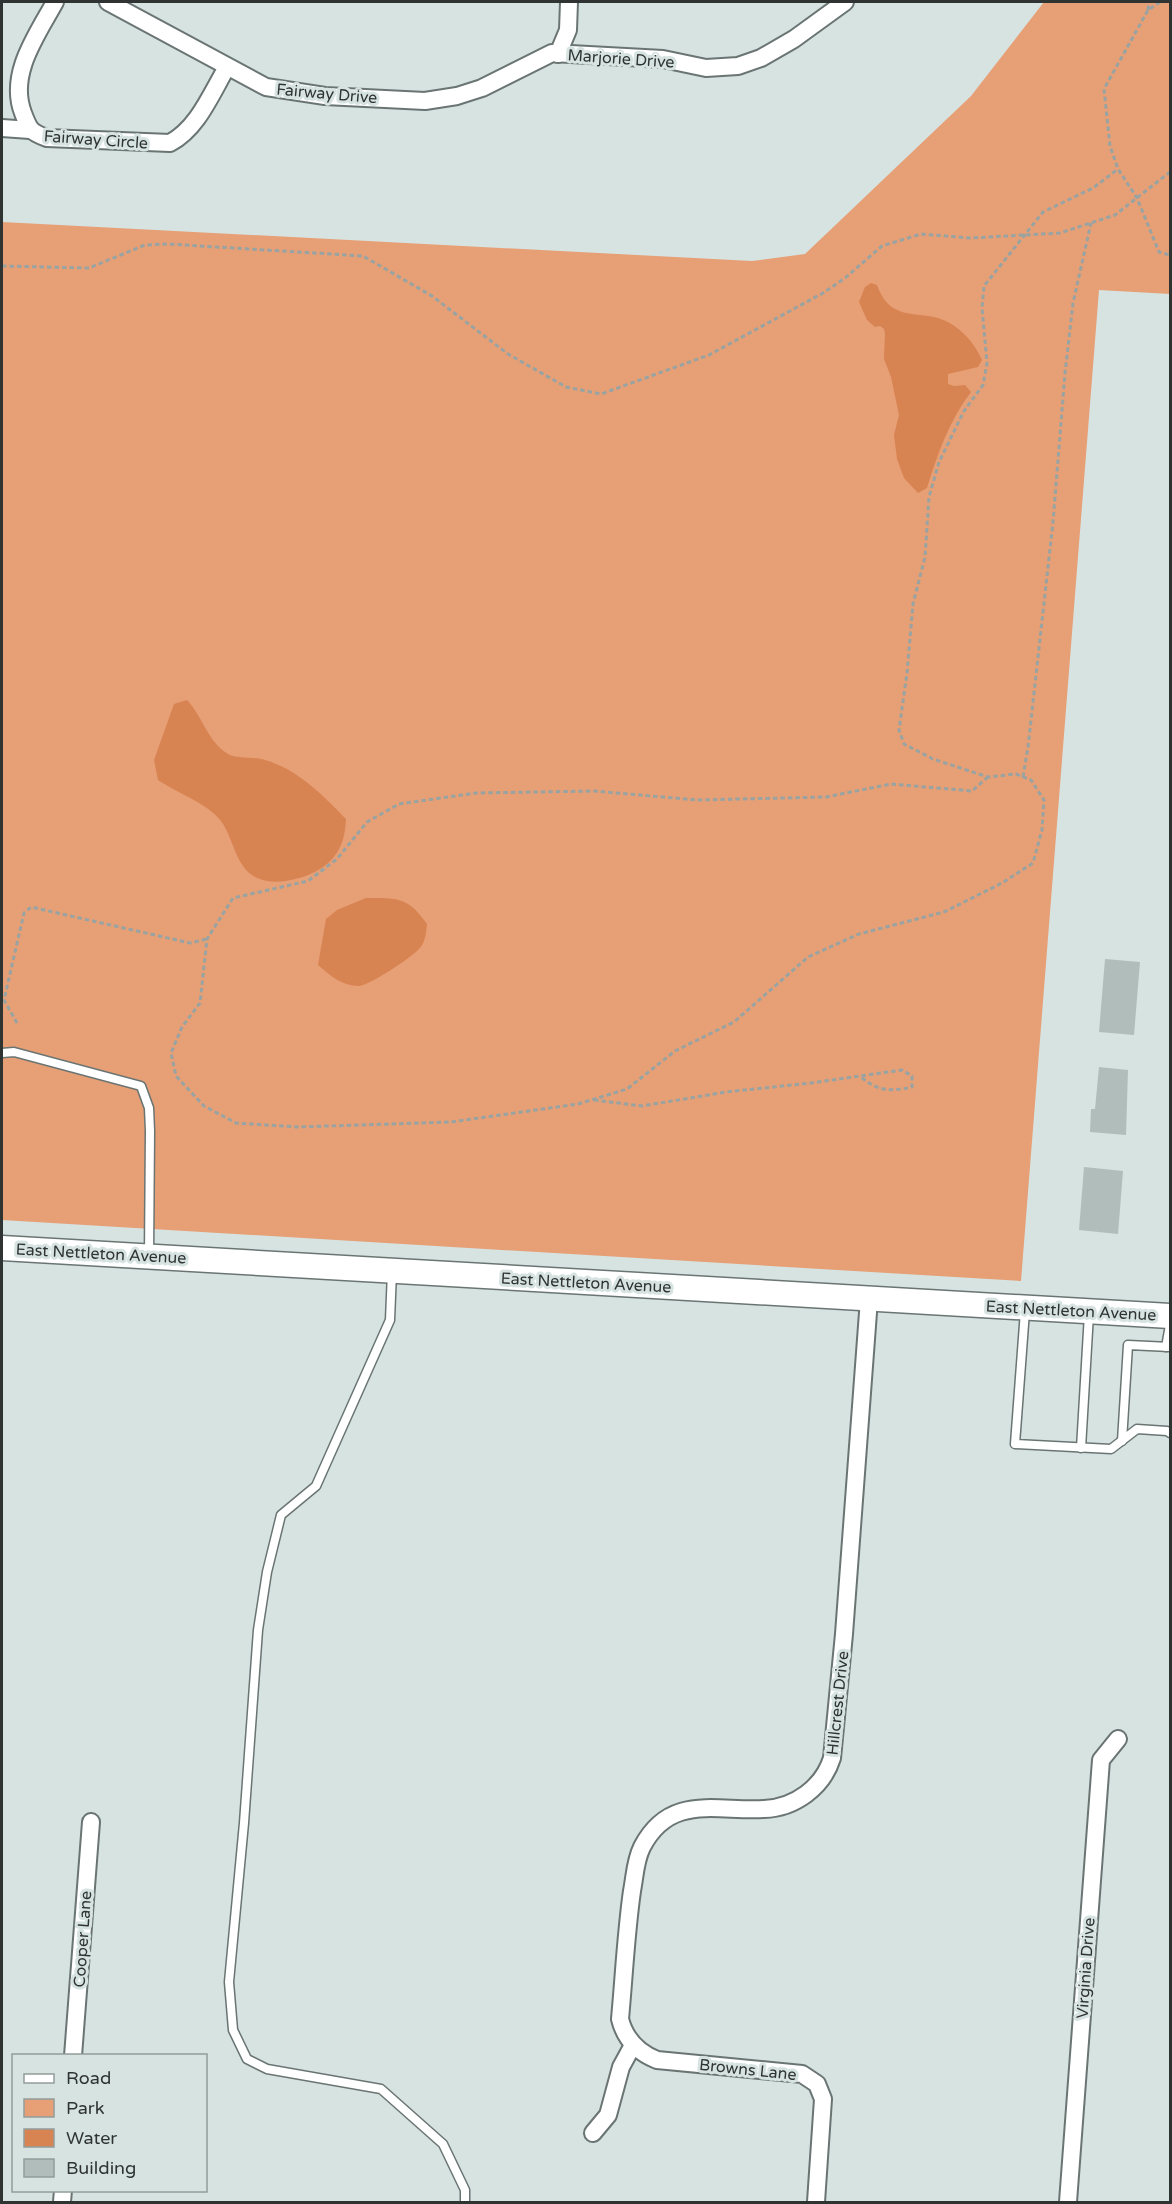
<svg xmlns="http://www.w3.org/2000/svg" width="1172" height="2204" viewBox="0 0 1172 2204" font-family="'Varela Round',sans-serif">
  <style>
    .green { fill: #e79f76 }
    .water { fill: #d88352 }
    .building { fill: #b1bdbb }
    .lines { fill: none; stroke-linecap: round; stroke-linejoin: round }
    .service-casing { stroke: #6a7573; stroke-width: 11 }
    .minor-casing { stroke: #6a7573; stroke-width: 20 }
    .secondary-casing { stroke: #6a7573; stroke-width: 27 }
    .path { stroke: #99a3a1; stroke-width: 3; stroke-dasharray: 4.5 3; stroke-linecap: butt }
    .service { stroke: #fff; stroke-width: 8 }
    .minor { stroke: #fff; stroke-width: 16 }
    .secondary { stroke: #fff; stroke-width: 24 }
    .labels { text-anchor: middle; stroke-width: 6; stroke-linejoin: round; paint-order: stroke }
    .street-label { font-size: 16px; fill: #2f3433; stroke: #d6e3e1 }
  </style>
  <rect width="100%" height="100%" fill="#d6e3e1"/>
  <!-- green -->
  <path class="green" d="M1044,2h126v292l-71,-4 -78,991 -1019,-61v-998l750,39 53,-7 166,-158z"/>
  <!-- water -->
  <g class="water">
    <path d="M871,283l6,2c14,40 44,23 71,37 17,10 26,21 34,38l-4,7 -30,7v10l6,2 11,-1 6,7c-21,27 -34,63 -44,96l-9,5 -14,-15 -7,-19 -3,-24 5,-20 -8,-38 -7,-18 1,-26 -1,-4 -4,-3 -5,1 -8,-7 -8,-18 6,-15z"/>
    <path d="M187,700c15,16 20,39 38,52 9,8 28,4 40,8 32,9 59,36 81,59 -1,15 -3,27 -13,39 -15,18 -54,30 -76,20 -21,-10 -23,-37 -34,-54 -11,-19 -46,-31 -65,-44l-4,-20 20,-56z"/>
    <path d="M366,898c32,0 42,-1 61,26 -1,10 -2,20 -9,26 -9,9 -48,35 -59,36 -17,0 -28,-10 -41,-21l8,-46 11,-9z"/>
  </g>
  <!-- building -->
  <g class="building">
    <path d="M1105,959l35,3 -6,73 -35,-3z"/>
    <path d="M1099,1067l29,3 -2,65 -36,-3 1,-23h4z"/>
    <path d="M1084,1167l39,4 -5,63 -39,-4z"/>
  </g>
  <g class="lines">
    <!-- service casing -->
    <g class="service-casing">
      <g id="service">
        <path d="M2,1053l12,-1 127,34 8,22 1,23 -1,124"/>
        <path d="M392,1272l-2,48 -74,166 -35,29 -14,57 -9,58 -14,193 -15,159 4,48 14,29 20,10 114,20 62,55 22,46v12"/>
        <path d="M1025,1311l-10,133 96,5 26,-20 30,2 3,2"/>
        <path d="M1166,1347l4,-22"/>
        <path d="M1122,1441l6,-96 42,2"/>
        <path d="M1081,1448l8,-134"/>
      </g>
    </g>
    <!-- minor casing -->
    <g class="minor-casing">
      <g id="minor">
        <path d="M55,2c-18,33 -47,72 -32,111 6,16 7,19 24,25l123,5c28,-15 41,-49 57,-76"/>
        <path d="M108,2l158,85 59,9 100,5 32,-5 25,-8 70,-35 111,6 43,9 32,-2 23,-8 33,-19 51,-37"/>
        <path d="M558,54l10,-24 1,-28"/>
        <path d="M2,128l28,2"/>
        <path d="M73,2056l18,-234"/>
        <path d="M593,2133l15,-18 13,-48 12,-22"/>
        <path d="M62,2202l1,-12"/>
        <path d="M816,2202l7,-103 -6,-15 -15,-10 -145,-14c-20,-8 -32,-21 -37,-41 4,-43 6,-86 12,-128 3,-15 3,-30 10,-44 28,-54 75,-35 122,-38 31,-1 59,-22 68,-51l12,-124 25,-335"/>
        <path d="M1068,2202l33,-442 17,-21"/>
      </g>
    </g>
    <!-- secondary casing -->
    <g class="secondary-casing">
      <path id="secondary" d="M2,1248l1168,68"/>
    </g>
    <!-- path -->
    <g class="path">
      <path d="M1160,2l-12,8 -44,79 6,57 8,23 19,29 22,54 11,3"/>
      <path d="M1148,10l1,-8"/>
      <path d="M2,266l87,2 56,-23 23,-1 195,12 69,40 76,58 58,33 35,7 108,-39 114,-62 22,-15 37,-32 39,-12 49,4 90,-5 55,-18 55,-43"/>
      <path d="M988,777l-16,14 -81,-7 -65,13 -129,3 -103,-9 -118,2 -77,11 -32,18 -30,37 -29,22 -75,17 -26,41 -7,64 -18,24 -11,26 5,23 28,30 32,17 61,4 154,-5 127,-18 49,-15 48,-38 59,-29 74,-65 51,-23 85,-22 58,-29 31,-20 9,-33 2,-30 -13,-20 -15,-6 -28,3 -55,-18 -29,-15 -5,-14 8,-57 6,-69 12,-47 4,-60 10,-35 25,-51 19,-26 4,-22 -5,-55 2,-22 59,-74 50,-24 25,-19"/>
      <path d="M1023,777l5,-30 25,-225 12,-149 8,-70 18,-80"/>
      <path d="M17,1023l-13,-23 20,-87 7,-6 159,36 17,-4"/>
      <path d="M594,1100l48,6 84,-14 85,-9 91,-13 10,6v11c-22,5 -34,4 -51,-10"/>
    </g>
    <!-- service -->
    <use href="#service" class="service"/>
    <!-- minor -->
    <use href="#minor" class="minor"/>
    <!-- secondary -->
    <use href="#secondary" class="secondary"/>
  </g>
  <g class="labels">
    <!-- street labels -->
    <g class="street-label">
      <text transform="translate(621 58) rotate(4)" y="6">Marjorie Drive</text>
      <text transform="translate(327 93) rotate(5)" y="6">Fairway Drive</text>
      <text transform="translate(96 139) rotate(4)" y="6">Fairway Circle</text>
      <text transform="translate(101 1253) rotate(3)" y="6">East Nettleton Avenue</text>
      <text transform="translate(586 1282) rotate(3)" y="6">East Nettleton Avenue</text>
      <text transform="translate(1071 1310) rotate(3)" y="6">East Nettleton Avenue</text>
      <text transform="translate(837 1703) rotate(-84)" y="6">Hillcrest Drive</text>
      <text transform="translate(82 1939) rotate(-86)" y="6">Cooper Lane</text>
      <text transform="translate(1085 1968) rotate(-86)" y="6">Virginia Drive</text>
      <text transform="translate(748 2069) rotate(6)" y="6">Browns Lane</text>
    </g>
  </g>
  <!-- border -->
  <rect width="1172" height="2204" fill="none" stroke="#2f3433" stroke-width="6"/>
  <!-- legend -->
  <rect x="12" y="2054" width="195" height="138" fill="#d6e3e1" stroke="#939d9b" stroke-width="1.5"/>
  <rect x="24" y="2074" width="30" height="9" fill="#ffffff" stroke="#939d9b" stroke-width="1.5"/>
  <text x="66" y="2084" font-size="18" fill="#2f3433">Road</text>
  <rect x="24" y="2099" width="30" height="18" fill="#e79f76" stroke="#939d9b" stroke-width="1.5"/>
  <text x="66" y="2114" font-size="18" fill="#2f3433">Park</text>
  <rect x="24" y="2129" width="30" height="18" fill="#d88352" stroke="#939d9b" stroke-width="1.5"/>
  <text x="66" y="2144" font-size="18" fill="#2f3433">Water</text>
  <rect x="24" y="2159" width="30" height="18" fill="#b1bdbb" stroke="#939d9b" stroke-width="1.5"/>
  <text x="66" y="2174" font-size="18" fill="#2f3433">Building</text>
</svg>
